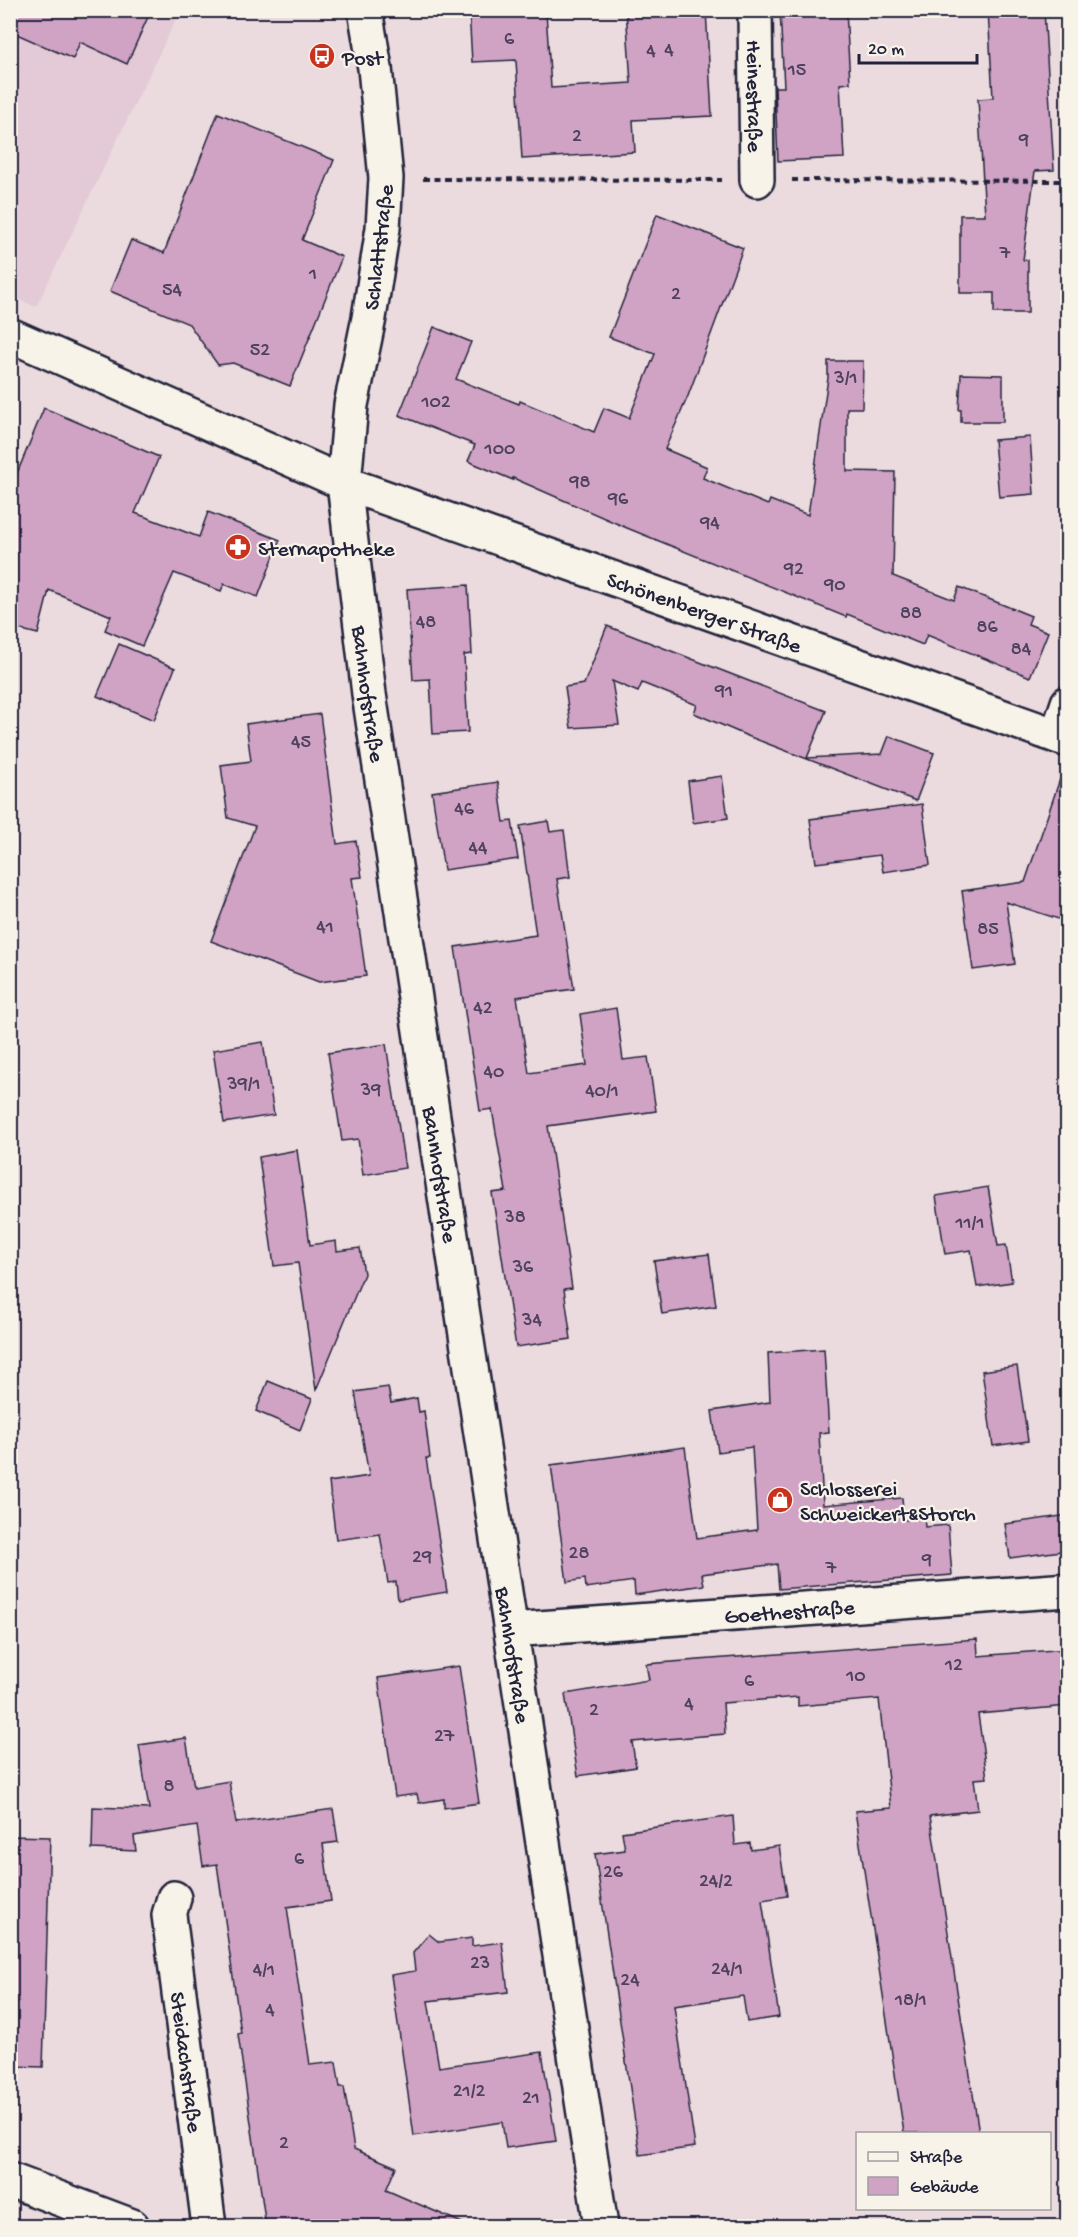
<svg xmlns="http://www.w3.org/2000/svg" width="1078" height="2237" viewBox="0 0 1078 2237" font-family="'Gochi Hand',sans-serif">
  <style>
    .built { fill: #e3cad6 }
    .building { fill: #d0a3c5; stroke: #22223b; stroke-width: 1.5 }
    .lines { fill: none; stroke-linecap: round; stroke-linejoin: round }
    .minor-casing { stroke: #22223b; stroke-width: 38 }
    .path { stroke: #22223b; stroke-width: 4; stroke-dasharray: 6 4.5; stroke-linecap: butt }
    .minor { stroke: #f7f3e8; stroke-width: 33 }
    .labels { text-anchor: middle; stroke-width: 4.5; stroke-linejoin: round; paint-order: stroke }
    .number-label { font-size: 20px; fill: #4e425e }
    .poi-label { font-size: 22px; fill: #22223b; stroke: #f7f3e8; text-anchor: start }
    .street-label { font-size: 22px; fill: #22223b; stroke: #f7f3e8 }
  </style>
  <rect width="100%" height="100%" fill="#ebdbde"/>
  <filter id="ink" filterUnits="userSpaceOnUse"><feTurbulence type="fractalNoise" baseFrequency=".0167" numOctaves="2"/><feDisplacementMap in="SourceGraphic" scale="12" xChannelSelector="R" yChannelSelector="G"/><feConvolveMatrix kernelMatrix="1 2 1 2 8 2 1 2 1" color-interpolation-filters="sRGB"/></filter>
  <g filter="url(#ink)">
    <!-- built -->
    <path class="built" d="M11,11h169l-144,296 -25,-11z"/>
    <!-- building -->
    <g class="building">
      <path d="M10,10h141l-24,54 -47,-22 -7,17 -63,-28z"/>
      <path d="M469,10h57v3l20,-1 5,76 80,-5 -5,-73h80l6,106 -79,4 2,32 -113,7 -6,-99 -44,2z"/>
      <path d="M780,10h66l4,73 -10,1 4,74 -66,3 -3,-74h9z"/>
      <path d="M988,10h56l10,160 -19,1 -12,89h5v53h-34v-20h-34v-78h25l-7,-116 15,-1z"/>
      <path d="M218,113l116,47 -32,80 40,17 -52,129 -57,-23 -15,2 -29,-41 -79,-33 21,-51 33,13z"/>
      <path d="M657,214l86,34 -55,148 -23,53 42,18 -4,11 65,27 2,-5 38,15 20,-137v-17h35l-1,47h-15v63l48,1 -2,104 61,24 5,-13 72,29 -3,8 20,8 -18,45 -103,-42 -4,10 -76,-31 -1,3 -219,-89 -114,-50v2l-45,-19 7,-16 -76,-30 35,-88 37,15 -15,37 63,25 1,-3 74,31 10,-24 25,10 26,-64 -46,-17z"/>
      <path d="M961,374l42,1v47h-42v-12h-2z"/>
      <path d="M44,408l115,49 -24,56 64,24 9,-25 72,28 -22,57 -34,-13 -3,7 -47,-18 -32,73 -37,-16 6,-14 -62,-26 -11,44 -28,-7 1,-139z"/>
      <path d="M1030,437l4,57 -35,3 -5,-57z"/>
      <path d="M468,585l4,69 -8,1 4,77 -35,2 -3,-55 -17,1 -6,-91z"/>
      <path d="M607,626l219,85 -19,47 75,-4 7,-18 45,17 -18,48 -171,-66 -51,-22 3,-8 -55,-22 -4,9 -26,-11 7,44 -48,3 -6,-41 19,-3z"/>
      <path d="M119,644l56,24 -21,52 -57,-24z"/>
      <path d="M320,714l17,130 19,-3 6,36 -10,1 14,98 -47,6 -108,-41 44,-115 -27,-8 -7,-53 30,-4 -5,-37z"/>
      <path d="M1062,773l6,1v148l-62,-20 9,62 -42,6 -11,-79 63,-9z"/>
      <path d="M722,776l6,42 -35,5 -5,-42z"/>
      <path d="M498,782l6,40 8,-1 6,38 -74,11 -12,-78z"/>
      <path d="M922,804l8,61 -47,7 -3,-17 -64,8 -6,-44z"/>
      <path d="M548,821l2,11 14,-2 6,47 -13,2 17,110 -57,8 12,76 58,-8 -7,-51 36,-6 7,52 25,-3 8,54 -108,15 24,162 -8,1 7,50 -55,8 -24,-154 14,-2 -14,-82 -12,2 -25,-164 81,-12 -16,-109z"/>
      <path d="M263,1042l11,73 -50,8 -11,-73z"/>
      <path d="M386,1044l19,124 -42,7 -5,-36 -16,2 -14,-88z"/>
      <path d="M297,1150l13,95 26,-4 1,10 23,-3 4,26 -48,116 -18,-127 -24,3 -15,-109z"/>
      <path d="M988,1187l10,59 8,-1 6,37 -35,5 -6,-37 -26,4 -9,-58z"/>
      <path d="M709,1254l7,52 -54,8 -8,-53z"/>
      <path d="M824,1349l5,83 -10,1 4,72 79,-7 2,22 20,-2 1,9 23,-2 4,50 -173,14 -2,-25 -75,10 2,11 -69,10 -1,-14 -48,7 -1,-9 -18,3 -16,-117 134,-18 12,91 60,-8 -5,-83 -34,5 -6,-41 58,-9 -2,-49z"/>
      <path d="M1017,1366l11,75 -35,5 -11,-75z"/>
      <path d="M268,1381l44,18 -12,31 -44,-19z"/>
      <path d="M388,1387l3,16 26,-5 2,14 5,-1 6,47h-4l21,134 -49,8 -2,-18 -8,1 -8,-49 -44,6 -7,-58 40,-6 -14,-84z"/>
      <path d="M1068,1515v35l-58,8 -5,-34z"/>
      <path d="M977,1639l1,17 90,-7v57l-90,8 9,64 -13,1 4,31 -48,6 49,317h-75l-49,-322 36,-3 -12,-109 -81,7v-9l-75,6 2,31 -93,8 4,25 -58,9 -13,-82 84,-14 -3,-16z"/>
      <path d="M459,1666l20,137 -35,5v-9l-25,4 -2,-9 -22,3 -17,-119z"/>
      <path d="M186,1738l8,49 35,-6 7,42 97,-14 5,33 -15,2 8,57 -44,6 23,158 26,-3 4,25h4l10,62 42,18 -10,23 83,36h-203l-28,-192 3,-1 -24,-169 -14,2 -6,-40 -63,10 2,15 -44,-2 1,-42 56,2 -10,-64z"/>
      <path d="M733,1816l2,29 15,-2 1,7 28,-4 8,50 -25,4 17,117 -32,5 -4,-26 -69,10 21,141 -55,8 -45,-301 30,-4 -3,-18z"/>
      <path d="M10,1836l40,1 -7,230 -33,-1z"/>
      <path d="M429,1934l10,8 33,-4v8l30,-4 6,50 -80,9 11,66 103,-15 14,89 -50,7 -4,-26 -88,14 -23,-161 24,-4 -2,-18z"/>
    </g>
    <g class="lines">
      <!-- minor casing -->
      <g class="minor-casing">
        <g id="minor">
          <path id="s1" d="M365,10l10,58 11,110 -3,50 -14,90 -18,87 -7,78 25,211 232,1532"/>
          <path id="s2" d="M755,10l2,170"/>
          <path id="s3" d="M10,335l334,148 724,257"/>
          <path d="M1057,736l11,-33"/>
          <path id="s4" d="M511,1630l557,-40"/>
          <path id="s5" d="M174,1898l-5,17 40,311"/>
          <path d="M10,2180l122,46"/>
        </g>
      </g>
      <!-- path -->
      <g class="path">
        <path d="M423,179l299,1"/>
        <path d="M792,180l276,1"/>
      </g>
      <!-- minor -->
      <use href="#minor" class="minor"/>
    </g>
  </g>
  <!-- icons -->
  <defs>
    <g id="bus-disc" transform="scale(1.35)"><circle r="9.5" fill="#c8321e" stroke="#f7f3e8"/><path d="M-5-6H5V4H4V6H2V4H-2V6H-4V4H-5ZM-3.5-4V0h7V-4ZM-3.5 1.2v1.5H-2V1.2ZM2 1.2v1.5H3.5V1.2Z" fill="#fff"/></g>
    <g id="pharmacy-disc" transform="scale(1.35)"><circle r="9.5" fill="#c8321e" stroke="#f7f3e8"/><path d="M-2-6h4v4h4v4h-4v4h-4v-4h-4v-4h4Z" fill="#fff"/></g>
    <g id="shop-disc" transform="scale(1.35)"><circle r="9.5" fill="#c8321e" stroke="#f7f3e8"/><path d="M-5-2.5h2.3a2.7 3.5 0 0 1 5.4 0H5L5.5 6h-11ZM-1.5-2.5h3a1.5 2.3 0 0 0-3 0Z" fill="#fff"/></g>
  </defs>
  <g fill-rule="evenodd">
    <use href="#bus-disc" x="322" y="56"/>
    <use href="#pharmacy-disc" x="238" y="547"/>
    <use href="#shop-disc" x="780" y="1500"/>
  </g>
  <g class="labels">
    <!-- number labels -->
    <g class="number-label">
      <text x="509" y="44">6</text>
      <text x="669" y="55">4</text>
      <text x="651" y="56">4</text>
      <text x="797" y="75">15</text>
      <text x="577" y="141">2</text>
      <text x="1024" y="145">9</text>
      <text x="1005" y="258">7</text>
      <text x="313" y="279">1</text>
      <text x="172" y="295">54</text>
      <text x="676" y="299">2</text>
      <text x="260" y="355">52</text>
      <text x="846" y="383">3/1</text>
      <text x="436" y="407">102</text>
      <text x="500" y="454">100</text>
      <text x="580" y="487">98</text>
      <text x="618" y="504">96</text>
      <text x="710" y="528">94</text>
      <text x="794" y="574">92</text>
      <text x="835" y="590">90</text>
      <text x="911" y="618">88</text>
      <text x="426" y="627">48</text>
      <text x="987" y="632">86</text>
      <text x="1021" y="654">84</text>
      <text x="724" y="696">91</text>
      <text x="301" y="747">45</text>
      <text x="464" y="814">46</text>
      <text x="478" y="853">44</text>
      <text x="325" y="932">41</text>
      <text x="988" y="934">85</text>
      <text x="483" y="1013">42</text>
      <text x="494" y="1077">40</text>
      <text x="244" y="1089">39/1</text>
      <text x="371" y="1095">39</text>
      <text x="602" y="1096">40/1</text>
      <text x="515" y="1222">38</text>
      <text x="970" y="1228">11/1</text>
      <text x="523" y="1272">36</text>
      <text x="532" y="1325">34</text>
      <text x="579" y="1558">28</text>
      <text x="422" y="1562">29</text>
      <text x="927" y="1565">9</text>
      <text x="831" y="1573">7</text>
      <text x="954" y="1670">12</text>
      <text x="856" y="1681">10</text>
      <text x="749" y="1686">6</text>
      <text x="689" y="1709">4</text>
      <text x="594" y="1715">2</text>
      <text x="444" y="1741">27</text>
      <text x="169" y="1791">8</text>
      <text x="299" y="1864">6</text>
      <text x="613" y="1877">26</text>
      <text x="716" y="1886">24/2</text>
      <text x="480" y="1968">23</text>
      <text x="727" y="1974">24/1</text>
      <text x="264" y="1975">4/1</text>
      <text x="630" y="1985">24</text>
      <text x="911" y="2005">18/1</text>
      <text x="270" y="2015">4</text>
      <text x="469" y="2096">21/2</text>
      <text x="531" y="2103">21</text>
      <text x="284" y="2148">2</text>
    </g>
    <!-- poi labels -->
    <g class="poi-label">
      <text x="342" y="64">Post</text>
      <text x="258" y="555">Sternapotheke</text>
      <text x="800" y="1495">Schlosserei<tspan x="800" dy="25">Schweickert&amp;Storch</tspan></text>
    </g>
    <!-- street labels -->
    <g class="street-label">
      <text dy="8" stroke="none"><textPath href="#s2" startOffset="86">Heinestraße</textPath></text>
      <text transform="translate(377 247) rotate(-83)" y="8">Schlattstraße</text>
      <text dy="8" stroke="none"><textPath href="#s3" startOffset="748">Schönenberger Straße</textPath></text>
      <text dy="8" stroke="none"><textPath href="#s1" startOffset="690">Bahnhofstraße</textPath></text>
      <text dy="8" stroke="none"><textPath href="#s1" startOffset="1176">Bahnhofstraße</textPath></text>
      <text dy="8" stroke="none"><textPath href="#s4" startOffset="279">Goethestraße</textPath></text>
      <text dy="8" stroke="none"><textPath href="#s1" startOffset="1662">Bahnhofstraße</textPath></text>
      <text dy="8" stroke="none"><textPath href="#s5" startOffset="166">Steidachstraße</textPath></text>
    </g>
  </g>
  <!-- margin -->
  <rect width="1078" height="2237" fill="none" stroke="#f7f3e8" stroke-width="36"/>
  <rect x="18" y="18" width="1042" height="2201" fill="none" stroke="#22223b" stroke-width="2" filter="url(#ink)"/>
  <!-- legend -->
  <rect x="856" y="2132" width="195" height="78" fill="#f7f3e8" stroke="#a29fa3" stroke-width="1.5"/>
  <rect x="868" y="2152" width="30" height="9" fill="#f7f3e8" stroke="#a29fa3" stroke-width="1.5"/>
  <text x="910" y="2162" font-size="18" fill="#22223b">Straße</text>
  <rect x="868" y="2177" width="30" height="18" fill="#d0a3c5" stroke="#a29fa3" stroke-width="1.5"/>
  <text x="910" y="2192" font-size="18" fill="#22223b">Gebäude</text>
  <!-- scale -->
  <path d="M859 54v9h118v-9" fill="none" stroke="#22223b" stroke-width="3"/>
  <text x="868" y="54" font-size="18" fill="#22223b" stroke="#f7f3e8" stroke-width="4.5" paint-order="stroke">20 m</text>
</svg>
